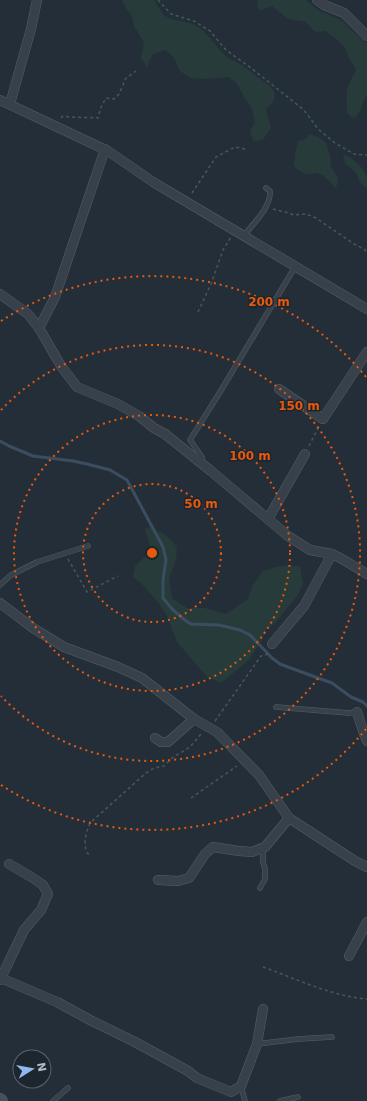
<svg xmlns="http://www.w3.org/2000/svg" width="367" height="1101" viewBox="0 0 367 1101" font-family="'DejaVu Sans',sans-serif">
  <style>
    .green { fill: #273b3b }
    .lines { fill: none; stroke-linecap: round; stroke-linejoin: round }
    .stream { stroke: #3b4d61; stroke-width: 3 }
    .lane-casing { stroke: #565e67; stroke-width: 5.5 }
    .street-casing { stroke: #565e67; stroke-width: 10 }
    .secondary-casing { stroke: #565e67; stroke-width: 14 }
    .path { stroke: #465859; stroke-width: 1.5; stroke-dasharray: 3 3; stroke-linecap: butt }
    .lane { stroke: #384049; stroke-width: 4.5 }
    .street { stroke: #384049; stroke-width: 9 }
    .secondary { stroke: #464f5c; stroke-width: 13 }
    .ring { fill: none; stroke: #e8590c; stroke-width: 2; stroke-dasharray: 2 4 }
    .centre { fill: #e8590c; stroke: #1d252e; stroke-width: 2 }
    .ring-label { font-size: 12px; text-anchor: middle; font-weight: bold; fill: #e8590c; stroke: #1d252e; stroke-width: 3; stroke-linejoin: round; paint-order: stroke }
  </style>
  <rect width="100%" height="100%" fill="#242e39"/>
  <!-- green -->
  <g class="green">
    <path d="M122,0h32c4,5 7,14 13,17 11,6 24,3 34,12 10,8 16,19 25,27 4,4 10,5 14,8 10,7 20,15 30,22 9,9 4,16 -4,23l5,19 -8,12 -10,1 -3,-11 5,-7 -3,-15 -8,-11 -6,-12 -9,-8 -25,2 -14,-1 -10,-7 -6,-13 -9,-8 -12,4 -6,13 -6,-9 3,-16 -10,-16 -2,-10 -6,-8z"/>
    <path d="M258,0h48l12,10 25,11 8,9 16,13v52l-3,5 -4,11 -6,8 -7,-6c0,-8 -1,-16 0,-23 1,-8 7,-13 9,-21l-8,-13 -4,-10 -9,-8 -10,-7 -9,1 -5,-4 -5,-6 -18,-3 -16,-13 -13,5 -2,-7z"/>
    <path d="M310,134l8,3 8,6 4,12 1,12 7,11 -2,11c-5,-7 -10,-13 -19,-16 -3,-1 -6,1 -9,1 -6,0 -9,-4 -14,-8l1,-12 3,-13 8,-2z"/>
    <path d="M343,154c9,3 20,13 24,22 0,3 0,10 0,13l-7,-7 -4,-9 -11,-10z"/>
    <path d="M150,527l16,8 11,12 -1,13 -7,18 3,20 15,10h18l21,6 22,-15 4,-12 10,-15 13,-5 14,-2 11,1 3,18 -6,12 -21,26 -10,8 -4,9 -13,21 -28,23 -14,-6 -30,-35 -10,-26 -7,-11 -17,-20 -10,-8 2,-11 11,-10 4,-10 -5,-17z"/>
  </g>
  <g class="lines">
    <!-- stream -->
    <path class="stream" d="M0,441l9,5 24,10 40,5 14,3 23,6 17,10 36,67 3,13 -3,20v18l10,12 13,11 5,3 28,1 21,5 10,5 22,23 8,6 16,6 36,13 19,14 12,5 4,4"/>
    <!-- lane casing -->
    <g class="lane-casing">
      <g id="lane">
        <path d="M244,236c9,-13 27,-28 26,-45l-4,-3"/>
        <path d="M201,462l1,-5 -12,-17 30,-48 75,-125"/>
        <path d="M0,585l11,-10 26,-13 51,-16"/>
        <path d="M276,707l73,6 8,-1"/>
        <path d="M260,888l5,-9v-10l-2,-7v-9l1,-5"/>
        <path d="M257,1044l41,-5 34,-2"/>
        <path d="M241,1086l4,15"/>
        <path d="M53,1101l15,-13"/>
        <path d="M280,1101l18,-4"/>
      </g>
    </g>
    <!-- street casing -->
    <g class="street-casing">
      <g id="street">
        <path d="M317,0l7,5 20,8 23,23"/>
        <path d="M0,100l108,51 45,31 214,127"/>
        <path d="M10,104l21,-75 6,-29"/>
        <path d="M0,294l28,20 11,14 22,38 16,21 41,17 21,12 15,12 11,6 46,37 77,65 22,14 22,4 10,5 25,15"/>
        <path d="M39,328l16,-31 50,-148"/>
        <path d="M279,389l44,30 44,-67"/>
        <path d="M268,519l37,-65"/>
        <path d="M0,603l33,25 31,19 54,20 24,11 52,41 23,13 42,43 30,43 66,43 12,6"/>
        <path d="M272,644l32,-38 28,-52"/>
        <path d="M357,712l7,22 3,7"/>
        <path d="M155,738l6,4h7l26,-23"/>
        <path d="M158,880l20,1 11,-3 16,-24 8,-7 26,4 13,1 13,-5 24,-29"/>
        <path d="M349,956l18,-34"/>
        <path d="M1,978l56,24 33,18 45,22 53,29 9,7 34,14 10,-6 16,-42 6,-35"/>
        <path d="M0,980l24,-50 17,-20 7,-16 -5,-9 -10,-7 -24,-14"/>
      </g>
    </g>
    <!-- secondary casing -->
    <g class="secondary-casing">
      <path id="secondary" d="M0,1100l1,1"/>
    </g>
    <!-- path -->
    <g class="path">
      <path d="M158,0l13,14 23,7 16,10 16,19 25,18 53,42 14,19 17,14 19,11 13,1"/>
      <path d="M61,118l2,-2c12,2 24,1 35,2l3,-11 5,-9 8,1 5,-5 7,-16 10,-7"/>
      <path d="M192,193l24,-36 19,-10 10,2"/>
      <path d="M273,209l12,3 9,3 12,-1 10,4 38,26 10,5 3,3"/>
      <path d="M198,312l13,-28 12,-34 8,-13"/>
      <path d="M309,446l10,-20"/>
      <path d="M68,559l19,33 31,-16"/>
      <path d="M215,721l46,-65 7,-2 1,-3"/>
      <path d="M191,798l46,-32"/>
      <path d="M89,854l-2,-1c-4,-11 -1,-20 3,-30l56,-50 8,-5 10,-2 8,-8 18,-11 11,-13"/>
      <path d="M263,967c34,12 68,29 104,32"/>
    </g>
    <!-- lane -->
    <use href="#lane" class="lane"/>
    <!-- street -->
    <use href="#street" class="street"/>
    <!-- secondary -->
    <use href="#secondary" class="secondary"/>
  </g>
  <!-- distance rings -->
  <g class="ring">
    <circle cx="152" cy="553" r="69"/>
    <circle cx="152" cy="553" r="138"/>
    <path d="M1 410A208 208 0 1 1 1 696"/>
    <path d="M366 729A277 277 0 0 1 1 785M1 321A277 277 0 0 1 366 377"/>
  </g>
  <circle cx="152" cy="553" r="6" class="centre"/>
  <g class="ring-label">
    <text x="269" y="306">200 m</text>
    <text x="299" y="410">150 m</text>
    <text x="250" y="460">100 m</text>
    <text x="201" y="508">50 m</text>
  </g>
  <!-- north arrow -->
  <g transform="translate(32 1069) rotate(79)"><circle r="19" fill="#1d252e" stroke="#59616a"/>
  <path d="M0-3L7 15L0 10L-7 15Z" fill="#8eb8ee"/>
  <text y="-6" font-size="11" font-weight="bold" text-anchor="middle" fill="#b3bbc5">N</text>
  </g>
</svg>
